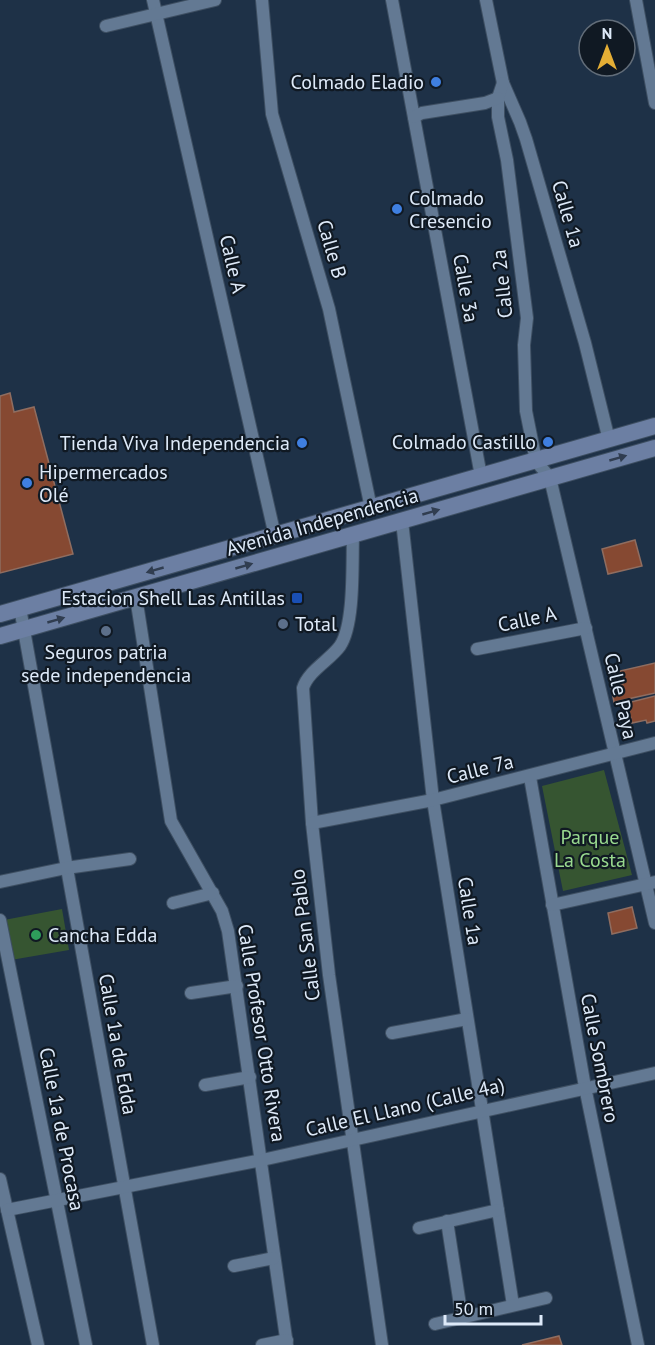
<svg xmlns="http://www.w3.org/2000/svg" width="655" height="1345" viewBox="0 0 655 1345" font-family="'PT Sans',sans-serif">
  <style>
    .green { fill: #365531 }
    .building { fill: #864932; stroke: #8f6d60; stroke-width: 1.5 }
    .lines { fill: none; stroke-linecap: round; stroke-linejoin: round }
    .street-casing { stroke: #3e4f62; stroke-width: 14 }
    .secondary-casing { stroke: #3e4f62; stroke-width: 18 }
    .street { stroke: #637993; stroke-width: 12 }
    .secondary { stroke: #6c7fa3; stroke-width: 16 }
    .oneway { fill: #303d50 }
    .shop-dot { fill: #3f7fe0; stroke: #101923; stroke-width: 2 }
    .transit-dot { fill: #1a4fb4; stroke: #101923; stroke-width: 2 }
    .service-dot { fill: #5c6f8a; stroke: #101923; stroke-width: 2 }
    .leisure-dot { fill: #2e9e5b; stroke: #101923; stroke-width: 2 }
    .labels { text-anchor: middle; stroke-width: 4.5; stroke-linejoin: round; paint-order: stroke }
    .poi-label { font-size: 20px; fill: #deeaf9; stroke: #101923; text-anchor: end }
    .street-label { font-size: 20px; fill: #deeaf9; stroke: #101923 }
    .park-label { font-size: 20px; fill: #99da8f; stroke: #101923 }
  </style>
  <rect width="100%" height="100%" fill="#1e3147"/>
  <!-- green -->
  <g class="green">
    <path d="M604,770l28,105 -69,16 -21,-105z"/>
    <path d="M62,909l7,41 -58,10 -7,-40z"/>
  </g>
  <!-- building -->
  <g class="building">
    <path d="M10,393l4,19 20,-5 39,147 -73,19v-177z"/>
    <path d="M635,540l7,26 -34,8 -6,-25z"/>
    <path d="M655,663v30l-41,9 -3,-15 12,-3 -3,-13z"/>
    <path d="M655,696v25l-8,2 -1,-3 -14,3 -5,-20z"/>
    <path d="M632,907l5,21 -25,6 -4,-21z"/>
    <path d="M559,1336l3,9h-40z"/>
  </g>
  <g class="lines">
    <!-- street casing -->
    <g class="street-casing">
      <g id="street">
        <path d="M153,0l122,536"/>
        <path d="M262,0l10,114 57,195 42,199"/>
        <path d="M392,0l89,476"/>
        <path d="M486,0l17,83 17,39 6,17 59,204 24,97"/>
        <path d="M636,0l19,103"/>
        <path d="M106,26l109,-26"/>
        <path d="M503,83l-5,15v19l9,43 20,158 -3,27 2,66 10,50 14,17 105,445"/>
        <path d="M414,117l8,-4 63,-10 13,-5"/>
        <path d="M402,521l31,279 80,505"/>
        <path d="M353,535c-1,27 2,89 -13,111 -10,14 -32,25 -37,42l9,135 17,152 53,370"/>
        <path d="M136,597l35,224 51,90 6,20 59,414"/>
        <path d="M20,608l133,737"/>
        <path d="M477,649l109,-21"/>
        <path d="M530,777l55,310 53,258"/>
        <path d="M312,823l121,-23 222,-57"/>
        <path d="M0,882l66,-14 64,-9"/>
        <path d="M173,903l40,-10"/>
        <path d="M552,905l103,-23"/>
        <path d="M0,920l86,425"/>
        <path d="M191,993l46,-7"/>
        <path d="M392,1033l75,-14"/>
        <path d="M205,1085l45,-8"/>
        <path d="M0,1179l38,166"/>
        <path d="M7,1210l255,-50 393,-87"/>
        <path d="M447,1221l15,97"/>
        <path d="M419,1228l79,-18"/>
        <path d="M234,1266l40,-8"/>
        <path d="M435,1324l111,-26"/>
        <path d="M262,1345l25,-5"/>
      </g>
    </g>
    <!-- secondary casing -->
    <g class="secondary-casing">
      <g id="secondary">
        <path d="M0,614l655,-188"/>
        <path d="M0,636l655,-188"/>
      </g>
    </g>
    <!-- street -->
    <use href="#street" class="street"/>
    <!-- secondary -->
    <use href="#secondary" class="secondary"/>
  </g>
  <!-- one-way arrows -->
  <defs><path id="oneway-solid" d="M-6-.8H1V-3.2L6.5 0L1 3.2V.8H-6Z" transform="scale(1.5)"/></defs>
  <g class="oneway">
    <use href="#oneway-solid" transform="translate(618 458) rotate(-16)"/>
    <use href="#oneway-solid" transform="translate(431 512) rotate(-16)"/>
    <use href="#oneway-solid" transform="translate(244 566) rotate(-16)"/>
    <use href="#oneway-solid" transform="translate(155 570) rotate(164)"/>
    <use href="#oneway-solid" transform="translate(56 620) rotate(-16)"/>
  </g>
  <!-- markers -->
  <g class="shop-dot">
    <circle cx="436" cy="82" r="6"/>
    <circle cx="397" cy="209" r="6"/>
    <circle cx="548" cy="442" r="6"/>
    <circle cx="302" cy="443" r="6"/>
    <circle cx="27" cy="483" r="6"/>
  </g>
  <rect class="transit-dot" x="291" y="592" width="12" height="12" rx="3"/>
  <g class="service-dot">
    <circle cx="283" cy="624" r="6"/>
    <circle cx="106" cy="631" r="6"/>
  </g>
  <circle class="leisure-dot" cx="36" cy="935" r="6"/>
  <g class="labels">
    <!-- poi labels -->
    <g class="poi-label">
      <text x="424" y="89">Colmado Eladio</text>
      <text x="409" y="205" text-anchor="start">Colmado<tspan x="409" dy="23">Cresencio</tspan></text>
      <text x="536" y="449">Colmado Castillo</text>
      <text x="290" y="450">Tienda Viva Independencia</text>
      <text x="39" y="479" text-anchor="start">Hipermercados<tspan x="39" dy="23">Olé</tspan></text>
      <text x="285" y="605">Estacion Shell Las Antillas</text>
      <text x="295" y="631" text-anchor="start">Total</text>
      <text x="106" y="659" text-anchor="middle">Seguros patria<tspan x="106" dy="23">sede independencia</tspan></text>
      <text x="48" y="942" text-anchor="start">Cancha Edda</text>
    </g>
    <!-- street labels -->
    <g class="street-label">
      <text transform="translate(568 214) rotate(74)" y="7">Calle 1a</text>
      <text transform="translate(332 249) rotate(74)" y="7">Calle B</text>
      <text transform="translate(233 264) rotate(77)" y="7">Calle A</text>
      <text transform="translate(502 284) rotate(-96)" y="7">Calle 2a</text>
      <text transform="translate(466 288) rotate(80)" y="7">Calle 3a</text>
      <text transform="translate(322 522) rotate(-16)" y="7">Avenida Independencia</text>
      <text transform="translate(527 619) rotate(-12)" y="7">Calle A</text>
      <text transform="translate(621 696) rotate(77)" y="7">Calle Paya</text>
      <text transform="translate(480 769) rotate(-14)" y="7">Calle 7a</text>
      <text transform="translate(470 911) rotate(81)" y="7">Calle 1a</text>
      <text transform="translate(305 935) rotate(-97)" y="7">Calle San Pablo</text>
      <text transform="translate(262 1033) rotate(81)" y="7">Calle Profesor Otto Rivera</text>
      <text transform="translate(118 1044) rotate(80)" y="7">Calle 1a de Edda</text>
      <text transform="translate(600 1058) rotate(79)" y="7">Calle Sombrero</text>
      <text transform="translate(405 1107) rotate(-13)" y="7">Calle El Llano (Calle 4a)</text>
      <text transform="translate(62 1129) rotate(79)" y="7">Calle 1a de Procasa</text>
    </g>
    <!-- park labels -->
    <g class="park-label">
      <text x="590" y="844">Parque<tspan x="590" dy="23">La Costa</tspan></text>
    </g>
  </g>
  <!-- north arrow -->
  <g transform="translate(607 48)"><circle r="28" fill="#101923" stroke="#626d79" stroke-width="1.5"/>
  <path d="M0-4.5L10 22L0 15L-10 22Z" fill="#e4ae35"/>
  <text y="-9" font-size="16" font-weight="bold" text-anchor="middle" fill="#deeaf9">N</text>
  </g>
  <!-- scale -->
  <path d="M445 1315v9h96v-9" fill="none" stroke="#deeaf9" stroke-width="3"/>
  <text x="454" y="1315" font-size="18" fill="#deeaf9" stroke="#101923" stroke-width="4.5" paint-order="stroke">50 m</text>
</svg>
